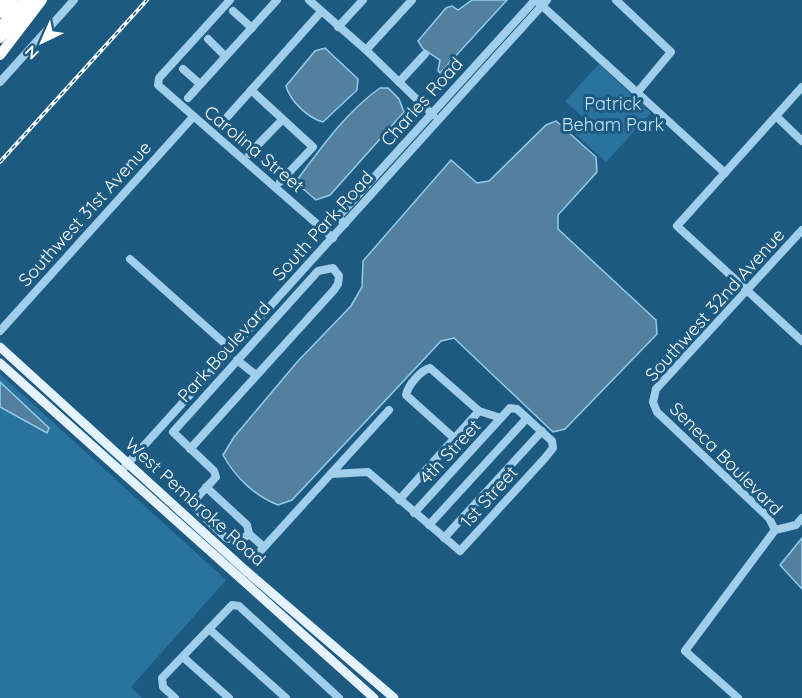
<svg xmlns="http://www.w3.org/2000/svg" width="802" height="698" viewBox="0 0 802 698" font-family="Quicksand,sans-serif">
  <style>
    .green { fill: #2b739f }
    .water { fill: #53809c; stroke: #93ccec; stroke-width: 1.5 }
    .lines { fill: none; stroke-linecap: round; stroke-linejoin: round }
    .minor { stroke: #a1ceea; stroke-width: 8 }
    .major { stroke: #e4f3fe; stroke-width: 9 }
    .highway { stroke: #fff; stroke-width: 10 }
    .rail-casing { stroke: #fff; stroke-width: 4 }
    .rail { stroke: #1c5a82; stroke-width: 1.5; stroke-dasharray: 4.5; stroke-linecap: butt }
    .labels { text-anchor: middle; stroke-width: 6; stroke-linejoin: round; paint-order: stroke }
    .street-label { font-size: 18px; fill: #fff; stroke: #1c5a82 }
    .park-label { font-size: 18px; fill: #c5e5f8; stroke: #1c5a82 }
  </style>
  <rect width="100%" height="100%" fill="#1c5a82"/>
  <!-- green -->
  <g class="green">
    <path d="M599,64l52,49 -45,49 -31,-28 12,-13 -22,-20z"/>
    <path d="M0,374l226,206 -95,107 11,11h-142z"/>
  </g>
  <!-- water -->
  <g class="water">
    <path d="M472,0h35l-67,73 -2,-2 2,-11 -17,-11 -5,-8 28,-33 6,-2 6,4z"/>
    <path d="M325,48l33,31 -1,11 -34,32c-15,-4 -33,-21 -37,-36l29,-35z"/>
    <path d="M380,88h8l11,11 5,13 -74,83 -14,5 -15,-13 -4,-7c24,-32 50,-69 83,-92z"/>
    <path d="M556,121l40,36 1,15 -39,43v14l98,91 1,14 -92,95 -12,3 -99,-94 -13,3 -149,159 -14,5c-23,-9 -43,-28 -55,-50l11,-18 64,-76 53,-55 11,-19 1,-26 88,-101 26,23 12,-2 57,-56z"/>
    <path d="M0,382l49,46 -2,5 -47,-26z"/>
    <path d="M802,538v51l-22,-24z"/>
  </g>
  <g class="lines">
    <!-- minor -->
    <g class="minor">
      <path d="M230,0l-71,78 -1,7 175,153"/>
      <path d="M309,0l57,50 67,65"/>
      <path d="M616,0l55,52 -35,42"/>
      <path d="M539,3l186,170"/>
      <path d="M233,11l19,17"/>
      <path d="M338,27l25,-27"/>
      <path d="M208,39l17,17"/>
      <path d="M366,50l46,-50"/>
      <path d="M183,69l17,15"/>
      <path d="M0,82l74,-82"/>
      <path d="M399,82l26,-28"/>
      <path d="M802,87l-125,139 125,115"/>
      <path d="M251,90l62,57 -33,35"/>
      <path d="M188,98l89,-98"/>
      <path d="M776,116l26,25"/>
      <path d="M220,125l100,-112"/>
      <path d="M249,154l33,-34"/>
      <path d="M345,224l-7,-7 197,-217"/>
      <path d="M130,259l102,91"/>
      <path d="M0,331l193,-214"/>
      <path d="M237,360l19,15"/>
      <path d="M455,439l-49,-44c2,-10 15,-25 24,-27l49,43 22,7"/>
      <path d="M190,449l144,-159 4,-6 1,-8 -6,-8 -15,3 -145,161 41,39 2,6 -24,26 2,4 32,31 14,3 9,-7"/>
      <path d="M121,471l426,-471"/>
      <path d="M331,474l37,-2 92,79 85,-93 8,-10 -1,-7 -35,-32 -7,-1 -96,105"/>
      <path d="M206,487l41,38 2,9"/>
      <path d="M399,500l80,-89"/>
      <path d="M429,525l98,-107"/>
      <path d="M775,530l21,-5 6,-7"/>
      <path d="M249,534l15,13"/>
      <path d="M444,538l98,-107"/>
      <path d="M255,557l134,-147"/>
      <path d="M209,629l77,69"/>
      <path d="M183,657l46,41"/>
      <path d="M175,698l-12,-11 -1,-9 70,-73 7,1 100,92"/>
      <path d="M738,698l-53,-47 90,-121 -6,-12 -112,-106 -4,-10 3,-13 146,-159"/>
    </g>
    <!-- major -->
    <g class="major">
      <path d="M0,347l245,223 149,128"/>
      <path d="M0,363l374,335"/>
    </g>
    <!-- highway -->
    <g class="highway">
      <path d="M0,1l1,-1"/>
      <path d="M0,13l12,-13"/>
      <path d="M0,27l24,-27"/>
      <path d="M0,38l34,-37"/>
      <path d="M0,55l42,-55"/>
    </g>
    <!-- rail casing -->
    <g class="rail-casing">
      <path id="rail" d="M0,162l147,-162"/>
    </g>
    <!-- rail -->
    <use href="#rail" class="rail"/>
  </g>
  <g class="labels">
    <!-- street labels -->
    <g class="street-label">
      <text transform="translate(422 102) rotate(-48)" y="6">Charles Road</text>
      <text transform="translate(254 149) rotate(40)" y="6">Carolina Street</text>
      <text transform="translate(85 214) rotate(-48)" y="6">Southwest 31st Avenue</text>
      <text transform="translate(323 226) rotate(-48)" y="6">South Park Road</text>
      <text transform="translate(715 305) rotate(-48)" y="6">Southwest 32nd Avenue</text>
      <text transform="translate(224 352) rotate(-48)" y="6">Park Boulevard</text>
      <text transform="translate(450 452) rotate(-47)" y="6">4th Street</text>
      <text transform="translate(726 459) rotate(45)" y="6">Seneca Boulevard</text>
      <text transform="translate(489 497) rotate(-48)" y="6">1st Street</text>
      <text transform="translate(195 502) rotate(42)" y="6">West Pembroke Road</text>
    </g>
    <!-- park labels -->
    <g class="park-label">
      <text x="613" y="110">Patrick<tspan x="613" dy="21">Beham Park</tspan></text>
    </g>
  </g>
  <!-- north arrow -->
  <g transform="translate(42 42) rotate(224)" stroke="#1c5a82" stroke-width="4.5" paint-order="stroke">
  <path d="M0-4.5L10 22L0 15L-10 22Z" fill="#ffffff"/>
  <text y="-9" font-size="16" font-weight="bold" text-anchor="middle" fill="#ffffff">N</text>
  </g>
</svg>
